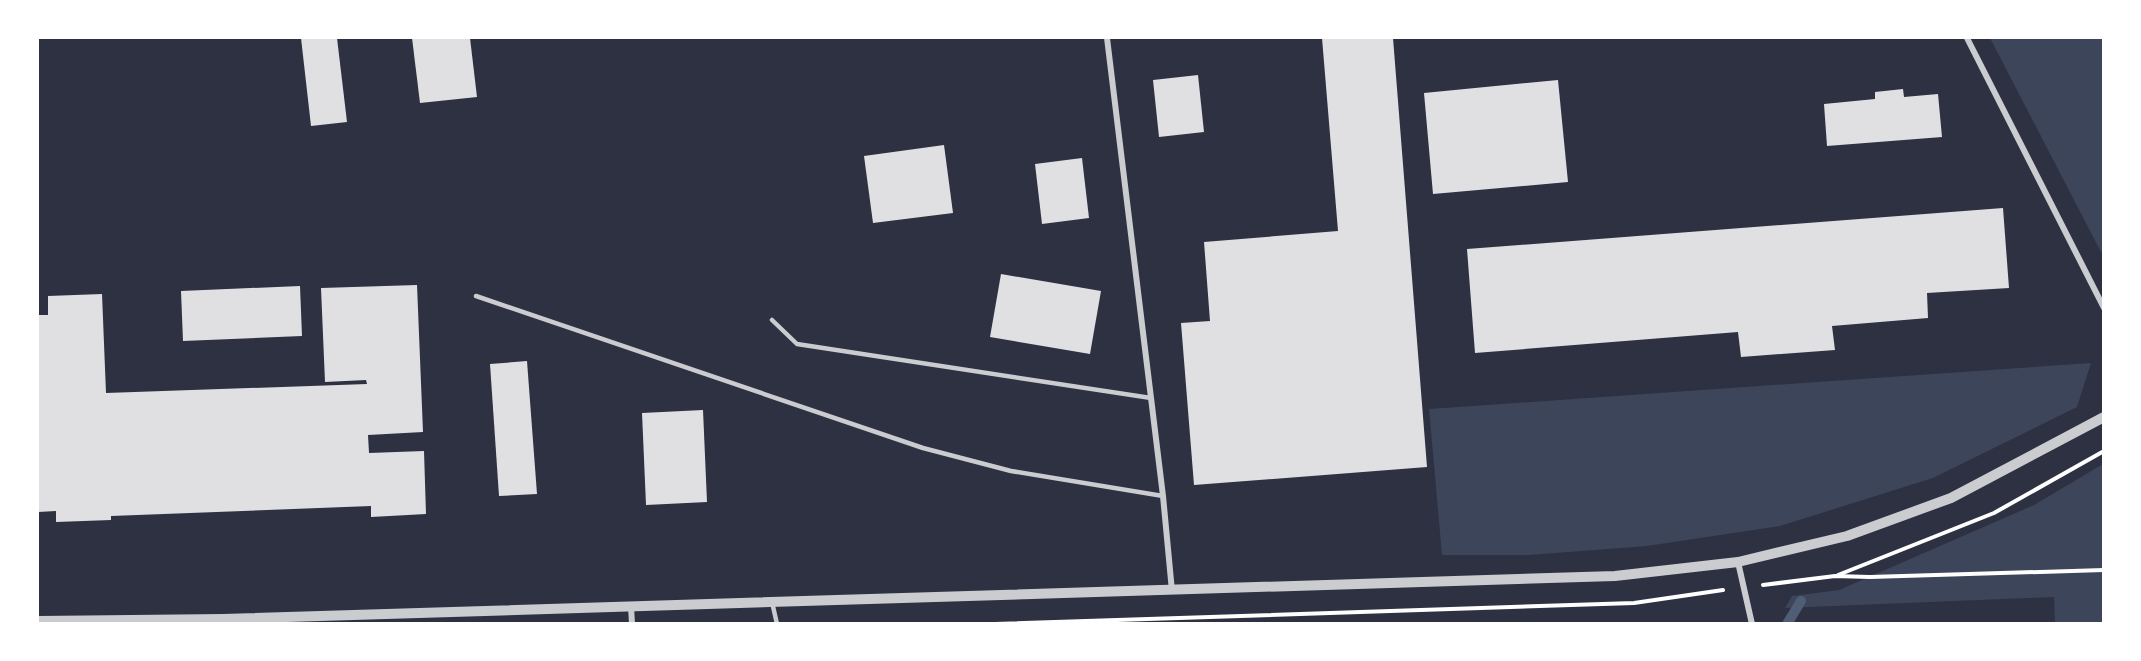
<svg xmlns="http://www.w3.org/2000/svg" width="2141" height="661" viewBox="0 0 2141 661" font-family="Manrope,sans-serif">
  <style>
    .green { fill: #3c4559 }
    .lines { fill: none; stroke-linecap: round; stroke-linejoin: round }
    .stream { stroke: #4f5d75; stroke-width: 10 }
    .building { fill: #e0e0e3 }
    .path { stroke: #fff; stroke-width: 4 }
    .service { stroke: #caccd0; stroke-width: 4.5 }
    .minor { stroke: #caccd0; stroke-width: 6 }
    .tertiary { stroke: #caccd0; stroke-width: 10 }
  </style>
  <rect width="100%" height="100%" fill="#2d3142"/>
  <!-- green -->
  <g class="green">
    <path d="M1990,38h113v218z"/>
    <path d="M2091,363l-14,44 -144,71 -153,48 -133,20 -118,9h-87l-13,-146z"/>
    <path d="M2103,464v159h-48l-1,-26 -269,11 7,-12 47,-6 195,-85z"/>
  </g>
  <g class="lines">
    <!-- stream -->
    <path class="stream" d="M1787,624l14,-23"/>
  </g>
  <!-- building -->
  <g class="building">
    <path d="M301,38h36l10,84 -36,4z"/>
    <path d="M412,38h58l7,59 -57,6z"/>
    <path d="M1322,38h71l34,429 -233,18 -13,-162 29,-2 -6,-79 134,-11z"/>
    <path d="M1198,75l6,57 -45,5 -6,-57z"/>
    <path d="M1558,80l10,102 -135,12 -9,-101z"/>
    <path d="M1903,89l1,8 34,-3 4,43 -115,9 -3,-42 51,-5v-7z"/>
    <path d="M944,145l9,68 -80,10 -9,-67z"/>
    <path d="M1082,158l7,60 -47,6 -7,-60z"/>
    <path d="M2003,208l6,80 -82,5 1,25 -96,8 3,24 -94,7 -3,-25 -263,21 -8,-104z"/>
    <path d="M1001,274l100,17 -11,63 -100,-17z"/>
    <path d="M417,285l6,147 -55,3 1,18 55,-2 2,63 -55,3v-11l-260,10v4l-55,2v-11l-18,1v-197h10v-19l54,-2 4,99 261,-9 -1,-4 -41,2 -4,-94z"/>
    <path d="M300,286l2,50 -119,5 -2,-50z"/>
    <path d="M527,361l10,133 -38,2 -9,-132z"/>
    <path d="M703,410l4,92 -61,3 -4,-92z"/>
  </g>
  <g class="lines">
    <!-- path -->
    <g class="path">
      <path d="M1838,575l156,-62 110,-62"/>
      <path d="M1763,585l72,-9 35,1 234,-7"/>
      <path d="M995,624l639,-21 89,-13"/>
    </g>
    <!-- service -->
    <g class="service">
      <path d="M476,296l447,152 88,23 152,25"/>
      <path d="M772,320l25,24 354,54"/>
      <path d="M772,602l5,22"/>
    </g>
    <!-- minor -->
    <g class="minor">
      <path d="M1107,38l56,458 9,95"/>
      <path d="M1967,38l137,270"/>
      <path d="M1738,562l14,62"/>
      <path d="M631,606l1,18"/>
    </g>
    <!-- tertiary -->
    <path class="tertiary" d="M38,621l185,-2 1392,-43 123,-14 109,-26 104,-38 153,-81"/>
  </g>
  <!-- border -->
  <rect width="2141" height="661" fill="none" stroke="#ffffff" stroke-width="78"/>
</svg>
